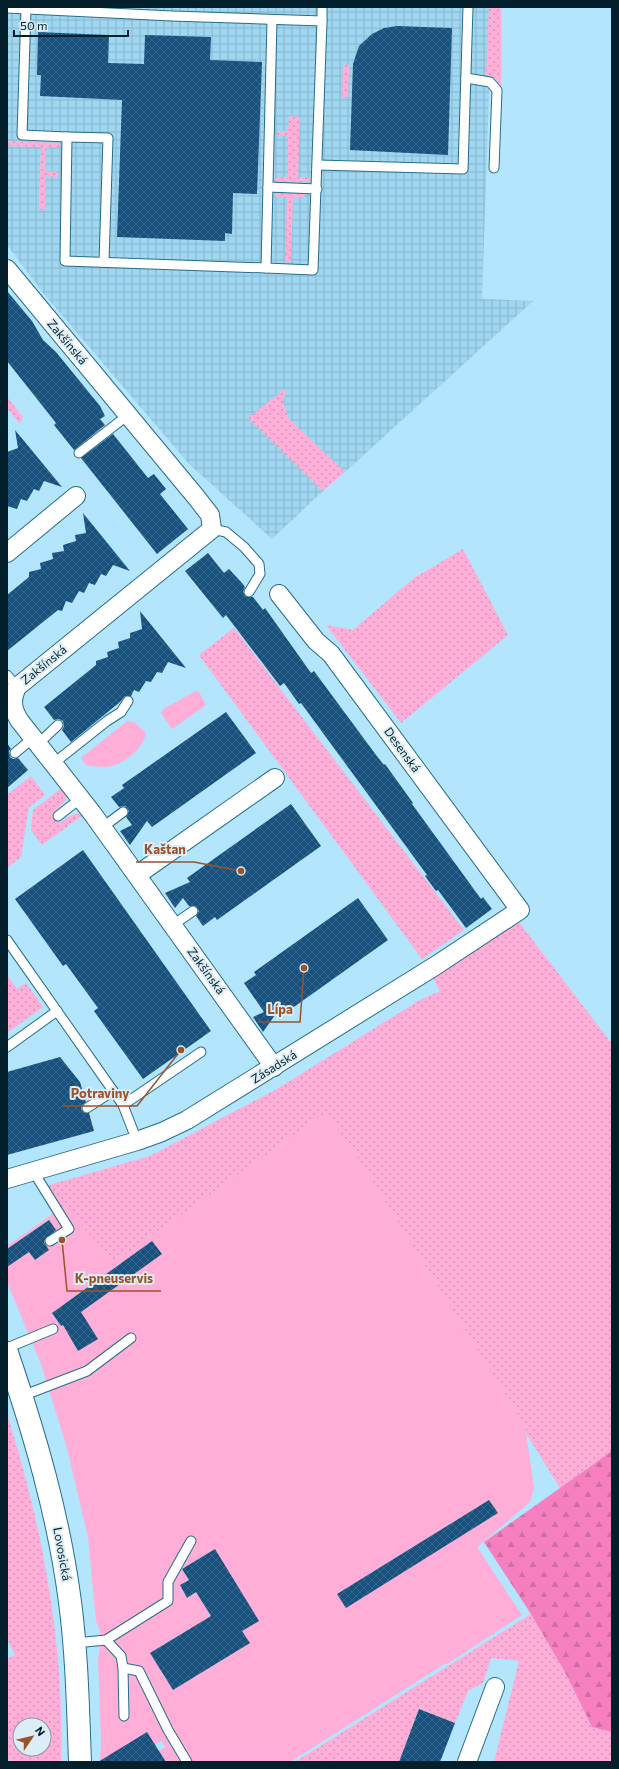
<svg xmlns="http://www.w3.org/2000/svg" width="619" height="1769" viewBox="0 0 619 1769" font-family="Commissioner,sans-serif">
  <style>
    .industrial { fill: url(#industrial-grid) }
    .grass { fill: url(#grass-dots); fill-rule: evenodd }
    .forest { fill: url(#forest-firs) }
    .park { fill: #feaed7; fill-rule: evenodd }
    .building { fill: url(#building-cross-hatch) }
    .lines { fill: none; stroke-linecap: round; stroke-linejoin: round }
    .service-casing { stroke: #276d89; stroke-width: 11 }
    .minor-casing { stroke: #276d89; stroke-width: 20 }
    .tertiary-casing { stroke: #276d89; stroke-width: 24 }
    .service { stroke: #fff; stroke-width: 9 }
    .minor { stroke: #fff; stroke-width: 18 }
    .tertiary { stroke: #fff; stroke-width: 22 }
    .labels { text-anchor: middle; stroke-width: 4; stroke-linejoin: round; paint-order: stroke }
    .street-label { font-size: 12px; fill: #021f2b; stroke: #dcedf5 }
    .leader { fill: none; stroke: #99532b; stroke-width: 1.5 }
    .callout-dot { fill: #99532b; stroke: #dcedf5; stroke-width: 1.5 }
    .callout-label { font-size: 13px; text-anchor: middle; font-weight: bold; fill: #99532b; stroke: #dcedf5; stroke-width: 4; stroke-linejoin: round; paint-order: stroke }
  </style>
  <defs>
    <pattern id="industrial-grid" width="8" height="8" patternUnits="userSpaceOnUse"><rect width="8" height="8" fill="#a0d7f0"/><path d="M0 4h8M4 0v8" fill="none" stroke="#88b8ce"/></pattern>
    <pattern id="grass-dots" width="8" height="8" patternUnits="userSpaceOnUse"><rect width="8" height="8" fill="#feaed7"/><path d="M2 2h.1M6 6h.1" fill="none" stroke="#d895b9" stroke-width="1.8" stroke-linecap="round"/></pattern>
    <pattern id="forest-firs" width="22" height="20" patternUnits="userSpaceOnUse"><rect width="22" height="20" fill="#f57fbf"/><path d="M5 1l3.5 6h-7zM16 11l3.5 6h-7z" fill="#d06da4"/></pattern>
    <pattern id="building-cross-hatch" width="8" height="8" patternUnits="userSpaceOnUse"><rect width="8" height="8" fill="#18507e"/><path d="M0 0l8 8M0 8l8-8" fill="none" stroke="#37668b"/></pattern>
  </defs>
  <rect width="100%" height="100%" fill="#b3e5fd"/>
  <!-- industrial -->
  <path class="industrial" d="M7,7h485l-10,292 51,2 -188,171 -56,-53 -6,-17 3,-13 -37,29 74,73 -51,48 -83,-75 -145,-170 -37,-49v-99l34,1 -2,63h7v-34l12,-4h-12v-25h13l1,-4 -53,-2z"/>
  <!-- grass -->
  <g class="grass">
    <path d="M489,7h12v79l-6,-8 -9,-3z"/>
    <path d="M343,65h6l-1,33h-6z"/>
    <path d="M289,116l11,1 -2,60 12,1 -1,4 -34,-1 1,-4h12v-41l-11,-1v-4h11z"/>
    <path d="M7,141l53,2 -1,4 -13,1v23l12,1v5l-12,-1v34h-7l2,-63 -34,-1z"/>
    <path d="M276,193l29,1 -1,4 -11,-1 -2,65 -6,-1 2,-63 -12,-1z"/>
    <path d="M286,388l-3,14 6,17 56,53 -22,19 -75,-73z"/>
    <path d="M7,397l16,20 -3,7 -13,-16z"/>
    <path d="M463,549l45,86 -107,88 -75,-98 27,5 61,-52z"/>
    <path d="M234,628l230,302 -42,29 -223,-304z"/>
    <path d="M31,776l14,19 -16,12 -8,50 -14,11v-73z"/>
    <path d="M63,787l2,3 1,10 -13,13 7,10c8,-6 13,-11 23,-8l-41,30 -11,-15 2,-20z"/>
    <path d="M519,922l93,122v407l-52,37 -33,-53 -2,-9 -174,-279 -26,-34 -210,149 -51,-56 -3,3 -15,-23 104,-30 127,-67 143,-89 20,-9 -7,-13z"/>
    <path d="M7,975l10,14 9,-6 17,24 -36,26z"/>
    <path d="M7,1414c35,110 58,232 54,348h-51l-3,-6v-97l8,-4 -8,-16zM20,1725h24v24h-24z"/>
    <path d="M531,1614l35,60 26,53 20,5v30h-118l25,-101 -28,-3 -8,25 -15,8 -13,32 -36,-14 -20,53h-104z"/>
  </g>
  <!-- forest -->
  <path class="forest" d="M612,1451v281l-20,-5 -26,-53 -35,-60 -47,-72z"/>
  <!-- park -->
  <g class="park">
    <path d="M196,691l3,1 7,13 -34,24 -11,-16 2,-4z"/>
    <path d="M127,721l7,1 12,11c-3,17 -24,33 -41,34 -6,0 -13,-1 -19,-2l-5,-7z"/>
    <path d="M325,1113l26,34 174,279 9,62 -4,14 -53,45 45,68 -75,49 -1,-1 -156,99h-124l-7,-11 6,-4 -3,-6 -7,3 -8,-12 -47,30 1,-20 -3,-84c3,-13 4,-25 -2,-37l-8,-84 -21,-89 -26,-84 -34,-82v-15l22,-15 6,8 14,-10 -5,-8 13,-10 -9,-12 -41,29v-3l57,-40 51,56zM152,1241l9,13 -100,72 -9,-13zM91,1327l7,12 -20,12 -7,-12zM489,1500l9,13 -152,94 -9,-13zM215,1549l27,82 8,12 -24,-2 -44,-72zM188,1580l7,13 -8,5 -7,-12zM209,1617l23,37 -59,36 -23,-37z"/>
  </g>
  <!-- building -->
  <g class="building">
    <path d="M397,26l55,2 -4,127 -98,-5 3,-86 6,-18 13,-12 12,-6z"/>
    <path d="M38,32l71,3 -1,28 36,1 1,-29 66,2 -1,23 52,2 -5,132 -24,-1 -1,41 -7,-1v8l-108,-4 5,-137 -82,-4 1,-21h-4z"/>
    <path d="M7,291l25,30 11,19 13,12 44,54 5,10 -5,3 5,6 -31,25 -20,-25 2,-2 -49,-62z"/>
    <path d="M15,430l47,57 -18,-6 -5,10 -5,-2 -7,12 -6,-2 -4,10 -10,-3v-54l11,-4z"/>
    <path d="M113,434l35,44 6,-4 12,15 -6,5 28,35 -31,25 -76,-96z"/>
    <path d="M83,513l47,58 -17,-6 -7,11 -5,-2 -6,11 -6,-2 -5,10 -5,-2 -7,12 -6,-2 -4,10 -4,-1 -51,41v-56l22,-18v-5l12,-3 -1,-6 13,-4 -1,-6 12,-2 -1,-6 13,-4 -1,-6 11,-2z"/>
    <path d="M208,553l16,20 5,-4 13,14 3,4 -2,5 3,5h7l10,13 2,-2 46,65 3,-2 62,84 8,10 1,-1 28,39 -1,1 69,95 2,-2 9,12 -26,19 -28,-38 -2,1 -11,-15 2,-1 -126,-172 -2,1 -15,-21 -4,3 -54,-71 -3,3 -38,-47z"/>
    <path d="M140,611l46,57 -18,-6 -6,11 -5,-1 -6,10 -5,-1 -7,11 -5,-2 -3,6h-6l-5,6 -49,40 -9,-12 2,-4 -1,-5 -4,-2 -5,1 -10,-13 52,-42v-4l12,-4 -1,-5 12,-4 -1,-6 12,-4v-5l12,-4z"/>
    <path d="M226,712l30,41 -104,74 -5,-6 -17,24 -10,-14 12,-6 -6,-8 3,-6 -4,-5 -6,1 -8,-10 13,-9 -2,-3z"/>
    <path d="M7,743l4,6 -2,2 1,6 3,2 5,-1 10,12 -21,18z"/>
    <path d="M291,804l30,42 -104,74 -2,-3 -12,9 -7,-10 3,-5 -3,-5h-7l-6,-8 -8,10 -10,-15 25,-11 -3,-4z"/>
    <path d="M83,850l128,181 -68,48 -49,-68 4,-3 -32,-44 -3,2 -48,-67z"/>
    <path d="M358,898l30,42 -104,74 -4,-6 -17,24 -10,-15 11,-5 -20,-29 12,-8 -2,-3z"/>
    <path d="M60,1057l20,25 6,20 -4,3 -1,4 3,4h5l5,18 -87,24v-83z"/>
    <path d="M49,1220l7,10 -11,9 -1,3 5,8 -14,10 -6,-8 -22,15v-18z"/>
    <path d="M152,1241l10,13 -81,58 17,27 -20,12 -15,-26 -2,1 -9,-13z"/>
    <path d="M489,1500l9,13 -152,95 -9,-14z"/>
    <path d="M215,1549l44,72 -17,10 8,12 -77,47 -23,-37 61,-37 -15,-24 -9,6 -7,-13 9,-5 -7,-11z"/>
    <path d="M419,1709l36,14 -15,39h-41z"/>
    <path d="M147,1732l19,30h-68z"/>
  </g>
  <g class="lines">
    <!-- service casing -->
    <g class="service-casing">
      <g id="service">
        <path d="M7,8l165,8 150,5 -9,249 -47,-2 6,-248"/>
        <path d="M26,9l-4,126 45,2 -2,124 201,7"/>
        <path d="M322,21v-14"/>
        <path d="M466,78l24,4 7,8 -3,78"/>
        <path d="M67,137l41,1 -4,124"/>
        <path d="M318,165l145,4 5,-162"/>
        <path d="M268,187l49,2"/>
        <path d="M79,453l49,-38"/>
        <path d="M212,529l14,3 18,15 15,17 1,10 -11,18"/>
        <path d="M7,675l10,12"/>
        <path d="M38,744l20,-19"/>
        <path d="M15,753l18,-15"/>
        <path d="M54,763l53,-42 14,-9 7,-11"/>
        <path d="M58,816l23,-18"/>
        <path d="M103,827l20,-15"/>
        <path d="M173,925l20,-14"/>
        <path d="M7,940l116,165 14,36"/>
        <path d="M7,1047l50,-36"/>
        <path d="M123,1105l78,-53"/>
        <path d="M87,1108l26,-17"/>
        <path d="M33,1171l36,58 -19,12"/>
        <path d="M7,1348l46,-19"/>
        <path d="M22,1396l65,-25 44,-33"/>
        <path d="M106,1640l15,16 2,12 1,48"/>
        <path d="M75,1643l31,-3 62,-39v-19l23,-41"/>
        <path d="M123,1668l16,3 29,59 19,32"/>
      </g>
    </g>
    <!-- minor casing -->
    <g class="minor-casing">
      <g id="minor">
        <path d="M7,269l189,228 14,18 2,14 -195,158c-6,13 -5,21 2,33l73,93 182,254"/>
        <path d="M7,553l69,-57"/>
        <path d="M137,875l138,-97"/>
        <path d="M7,1179l130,-38 25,-9 25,-12 248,-154 85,-56 -189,-256 -15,-13 -37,-47"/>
        <path d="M467,1762l28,-75"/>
      </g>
    </g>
    <!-- tertiary casing -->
    <g class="tertiary-casing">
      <path id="tertiary" d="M7,1353c28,82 52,164 63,249 7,53 8,107 10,160"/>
    </g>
    <!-- service -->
    <use href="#service" class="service"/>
    <!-- minor -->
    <use href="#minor" class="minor"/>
    <!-- tertiary -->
    <use href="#tertiary" class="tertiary"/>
  </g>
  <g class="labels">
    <!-- street labels -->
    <g class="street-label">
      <text transform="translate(67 342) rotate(50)" y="4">Zakšínská</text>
      <text transform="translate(44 665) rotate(-39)" y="4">Zakšínská</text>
      <text transform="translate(402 750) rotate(54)" y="4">Desenská</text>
      <text transform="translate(206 971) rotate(54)" y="4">Zakšínská</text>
      <text transform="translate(274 1067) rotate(-32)" y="4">Zásadská</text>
      <text transform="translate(62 1554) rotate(80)" y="4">Lovosická</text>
    </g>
  </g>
  <!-- callouts -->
  <path class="leader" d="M241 871L194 862H136M304 968L300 1022H259M181 1050L137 1106H63M62 1240L67 1291H161"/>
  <g class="callout-dot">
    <circle cx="241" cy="871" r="4"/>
    <circle cx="304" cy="968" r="4"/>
    <circle cx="181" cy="1050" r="4"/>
    <circle cx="62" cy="1240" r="4"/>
  </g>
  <g class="callout-label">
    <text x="165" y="854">Kaštan</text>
    <text x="280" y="1014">Lípa</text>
    <text x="100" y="1098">Potraviny</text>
    <text x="114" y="1283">K-pneuservis</text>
  </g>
  <!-- border -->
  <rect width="619" height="1769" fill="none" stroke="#021f2b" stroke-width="16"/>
  <!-- north arrow -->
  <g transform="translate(32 1737) rotate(55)"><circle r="19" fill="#dcedf5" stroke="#859ba4"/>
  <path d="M0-3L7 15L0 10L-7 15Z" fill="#99532b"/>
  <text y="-6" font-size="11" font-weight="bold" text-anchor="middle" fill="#021f2b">N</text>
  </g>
  <!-- scale -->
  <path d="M14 30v6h114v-6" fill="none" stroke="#021f2b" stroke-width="2"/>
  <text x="20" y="30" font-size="12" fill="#021f2b" stroke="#dcedf5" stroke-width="3" paint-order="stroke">50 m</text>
</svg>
